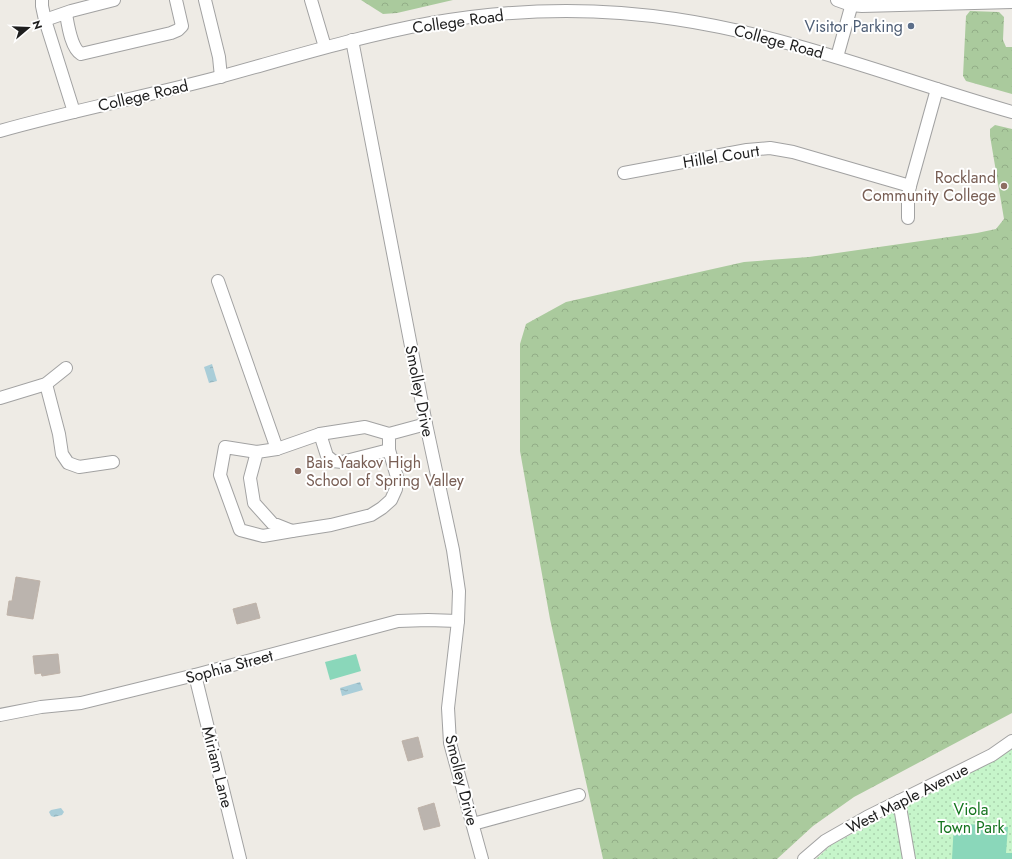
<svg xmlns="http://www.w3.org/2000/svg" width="1012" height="859" viewBox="0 0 1012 859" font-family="Jost,sans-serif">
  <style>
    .forest { fill: url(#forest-crowns) }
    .park { fill: url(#park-dots) }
    .pitch { fill: #8ad7ba }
    .water { fill: url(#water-ripples) }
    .building { fill: #bbb4ae; stroke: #bfb3a9 }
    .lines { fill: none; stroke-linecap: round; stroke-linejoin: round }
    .minor-casing { stroke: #a2a2a2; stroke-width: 14 }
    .minor { stroke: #fff; stroke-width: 12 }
    .service-dot { fill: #5c6f8a; stroke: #fff; stroke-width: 1.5 }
    .education-dot { fill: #8d6e63; stroke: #fff; stroke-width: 1.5 }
    .labels { text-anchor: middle; stroke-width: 4; stroke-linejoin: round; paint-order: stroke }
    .street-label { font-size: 16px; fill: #1e1e1e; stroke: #fff }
    .service-label { font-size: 16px; fill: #4e5e75; stroke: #fff; text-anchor: end }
    .education-label { font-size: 16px; fill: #785e54; stroke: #fff; text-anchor: end }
    .park-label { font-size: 16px; fill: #15741e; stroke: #fff }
  </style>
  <defs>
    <pattern id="forest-crowns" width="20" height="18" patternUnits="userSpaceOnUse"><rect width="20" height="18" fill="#aaca9d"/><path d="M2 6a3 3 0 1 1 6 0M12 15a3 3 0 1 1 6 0" fill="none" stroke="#92ad87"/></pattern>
    <pattern id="park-dots" width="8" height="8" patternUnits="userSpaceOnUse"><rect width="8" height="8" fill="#c6f5ca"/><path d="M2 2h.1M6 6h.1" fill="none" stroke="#aad2ad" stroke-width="1.8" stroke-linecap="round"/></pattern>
    <pattern id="water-ripples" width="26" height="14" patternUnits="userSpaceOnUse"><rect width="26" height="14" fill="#a9cdd8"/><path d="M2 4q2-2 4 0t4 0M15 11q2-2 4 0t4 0" fill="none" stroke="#91b0b9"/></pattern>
  </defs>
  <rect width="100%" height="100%" fill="#eeebe5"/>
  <!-- forest -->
  <g class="forest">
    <path d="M361,0h92l-56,13 -14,1z"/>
    <path d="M970,11l29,1 5,5 -1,23 3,7h6v47l-46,-13 -3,-5 3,-60z"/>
    <path d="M995,125l17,4v584l-158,84 -41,29 -36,33h-174l-53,-240 -30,-168v-107l6,-20 40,-22 178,-40 65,-5 168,-24 19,-4 8,-10 -14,-83v-7z"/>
  </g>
  <!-- park -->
  <path class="park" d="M1012,748v111h-196l15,-14 164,-86z"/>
  <!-- pitch -->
  <g class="pitch">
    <path d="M356,654l5,17 -31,9 -5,-18z"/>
    <path d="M954,823l54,4 -2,26h6v6h-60z"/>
  </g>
  <!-- water -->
  <g class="water">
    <path d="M212,364l5,17 -8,2 -5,-16z"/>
    <path d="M360,682l3,8 -21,6 -2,-8z"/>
    <path d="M61,808l3,4 -2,3 -8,2 -3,-1 -2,-4 2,-2z"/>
  </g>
  <!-- building -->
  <g class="building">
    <path d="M16,577l24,4 -7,38 -26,-4 2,-14h3z"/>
    <path d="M256,603l4,15 -23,6 -4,-15z"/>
    <path d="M58,654l2,19 -18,3 -1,-3 -6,1 -2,-18z"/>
    <path d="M418,737l5,20 -15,4 -6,-20z"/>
    <path d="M434,803l6,23 -16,4 -6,-22z"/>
  </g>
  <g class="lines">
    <!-- minor casing -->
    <g class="minor-casing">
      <g id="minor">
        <path d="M42,0v6l3,14 29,92"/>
        <path d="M205,0l14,57 2,20"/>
        <path d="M311,0l14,47"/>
        <path d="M837,0l14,5 11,1 150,-4"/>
        <path d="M66,14c2,11 5,34 15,40l90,-21 7,-3 4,-4 -6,-26"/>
        <path d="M45,20l26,-9 43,-11"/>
        <path d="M352,40l74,384 27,126 6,41 -1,30 -10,87 2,35 32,116"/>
        <path d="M837,57l16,-57"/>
        <path d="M0,131c74,-21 149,-35 223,-55 69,-19 137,-40 208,-53 79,-14 164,-16 244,-4 116,17 225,61 337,93"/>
        <path d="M624,173l123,-23 23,-2 23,4 117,34"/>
        <path d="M908,218v-22l2,-10 27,-97"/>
        <path d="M218,281l59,168"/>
        <path d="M46,384l13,50 3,20 6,9 11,4 34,-5"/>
        <path d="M0,398l46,-14 20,-16"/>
        <path d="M320,434l7,22 6,5 9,1 47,-12"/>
        <path d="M389,434v16l8,27 -1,12 -5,11 -9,8 -11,7 -40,10 -39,6 -20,-8 -18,-20 -4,-25 7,-26 20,-3 43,-15 45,-7 24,7 37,-10"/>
        <path d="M257,452l-32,-5 -5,28 20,55 23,6 29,-5"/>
        <path d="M195,675l45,184"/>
        <path d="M0,715l41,-8 40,-4 114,-28 203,-54 30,-1 30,1"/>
        <path d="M899,801l10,58"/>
        <path d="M473,824l106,-29"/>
        <path d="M804,859l21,-18 42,-24 125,-62 20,-14"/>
      </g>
    </g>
    <!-- minor -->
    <use href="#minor" class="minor"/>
  </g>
  <!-- markers -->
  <circle class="service-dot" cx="911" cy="26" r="4"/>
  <g class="education-dot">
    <circle cx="1004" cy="186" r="4"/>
    <circle cx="298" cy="471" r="4"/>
  </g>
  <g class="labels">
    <!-- street labels -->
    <g class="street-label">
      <text transform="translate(458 21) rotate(-8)" y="6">College Road</text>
      <text transform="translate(779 41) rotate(15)" y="6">College Road</text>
      <text transform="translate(143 95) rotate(-13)" y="6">College Road</text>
      <text transform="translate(721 156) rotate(-9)" y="6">Hillel Court</text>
      <text transform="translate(420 391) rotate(79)" y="6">Smolley Drive</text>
      <text transform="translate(229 666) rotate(-15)" y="6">Sophia Street</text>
      <text transform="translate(218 767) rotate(76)" y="6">Miriam Lane</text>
      <text transform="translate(462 780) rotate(76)" y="6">Smolley Drive</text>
      <text transform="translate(907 798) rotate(-27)" y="6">West Maple Avenue</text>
    </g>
    <!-- service labels -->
    <g class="service-label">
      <text x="903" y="32">Visitor Parking</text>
    </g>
    <!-- education labels -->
    <g class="education-label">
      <text x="996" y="183">Rockland<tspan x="996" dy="18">Community College</tspan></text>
      <text x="306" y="468" text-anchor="start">Bais Yaakov High<tspan x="306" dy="18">School of Spring Valley</tspan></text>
    </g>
    <!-- park labels -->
    <g class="park-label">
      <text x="971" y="815">Viola<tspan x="971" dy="18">Town Park</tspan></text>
    </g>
  </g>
  <!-- north arrow -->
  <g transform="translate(28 28) rotate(71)" stroke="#ffffff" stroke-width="3" paint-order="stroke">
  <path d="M0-3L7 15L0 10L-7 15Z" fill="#1e1e1e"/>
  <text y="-6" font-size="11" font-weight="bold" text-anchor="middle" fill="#1e1e1e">N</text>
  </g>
</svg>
